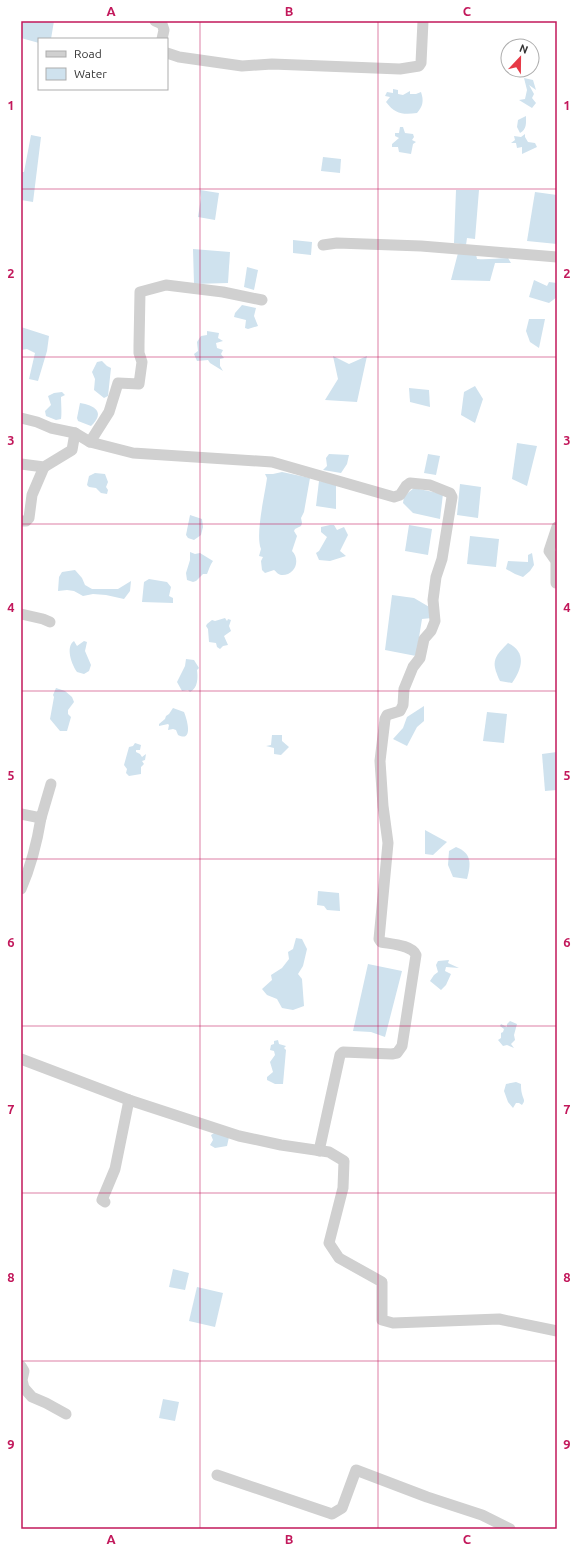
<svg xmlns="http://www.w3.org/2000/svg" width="578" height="1550" viewBox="0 0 578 1550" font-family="Ubuntu,sans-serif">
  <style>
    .water { fill: #cfe2ee }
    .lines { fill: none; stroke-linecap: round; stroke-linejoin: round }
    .street { stroke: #d0d0d0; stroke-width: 11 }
    .grid { fill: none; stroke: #c2185b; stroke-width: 1; stroke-opacity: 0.55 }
    .neatline { fill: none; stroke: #c2185b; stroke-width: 1.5 }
    .grid-label { font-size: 13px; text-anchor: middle; font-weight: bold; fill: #c2185b }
  </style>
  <rect width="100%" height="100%" fill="#fff"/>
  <!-- water -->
  <g class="water">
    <path d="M21,21h33l-3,18h-12v4l-18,-5z"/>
    <path d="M524,78l9,2 3,10 -7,-5 5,9 -2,4 4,5 -4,5 -13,-8 6,-1 2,-9z"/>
    <path d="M393,89l5,1v4l5,1 7,-4v3h6l5,-2c3,9 2,14 -4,21 -14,2 -22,1 -31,-11l4,-5 -5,-1 2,-4 6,1z"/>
    <path d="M526,116c0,7 1,13 -6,17l-3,-6 1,-7z"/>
    <path d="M400,127h3l2,6 8,1 1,3 -2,3 4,2 -3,2 -2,10 -12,-2 -1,-5h-6v-3l7,-6 -4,-2v-3h4z"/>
    <path d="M525,134v3l3,5 7,1 2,4 -15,7v-7l-5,1 -1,-5h-5l4,-3 -1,-4 7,1z"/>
    <path d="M31,135l10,2 -8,65 -12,-2v-28h3z"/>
    <path d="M323,157l18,2 -1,14 -19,-2z"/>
    <path d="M200,190l19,3 -4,27 -17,-3 3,-19z"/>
    <path d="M456,190h23l-4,49 -8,-1 -1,7 -12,-2z"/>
    <path d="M535,192l22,3v49l-30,-3z"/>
    <path d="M293,240l19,2 -1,13 -18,-2z"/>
    <path d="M193,249l37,3 -2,31 -34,1z"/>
    <path d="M458,253l18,1 1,5c11,1 20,-1 31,-1l3,5h-16l-5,18 -39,-1z"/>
    <path d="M247,267l11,3 -4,20 -10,-3z"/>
    <path d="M534,280l13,6 2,-4 8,1v14l-8,6 -20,-6z"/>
    <path d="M242,305l14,3 -2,8 4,10 -10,3 -3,-1 1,-8 -12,-3 1,-4z"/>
    <path d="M529,319h16l-6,29 -9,-6 -4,-11z"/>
    <path d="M21,327l28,9 -2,15 -9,30 -9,-2 6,-26 -8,-4 -6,1z"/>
    <path d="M207,331l12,2 -1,5 5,3 -7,2 1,5 6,2 -2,4 3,4 -4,1v7l3,5 -13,-8 -2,-3 -11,1 -3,-7 4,-3 -1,-9 4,-6 6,-1z"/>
    <path d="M333,356l16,8 18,-8 -10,46 -32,-2 13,-21z"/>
    <path d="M102,361l5,5 4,2 -3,28 -4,2 -10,-8 1,-11 -3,-7 5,-10z"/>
    <path d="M475,386l8,13 -8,24 -14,-8 3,-23z"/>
    <path d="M409,388l20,2 1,17 -20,-5z"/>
    <path d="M62,392l3,3 -4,2c0,5 1,17 0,22l-5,1 -10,-4 -1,-5 6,-6 -3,-9 6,-3z"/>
    <path d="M80,403c14,2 26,9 11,23l-13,-5 -1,-3z"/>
    <path d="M517,443l20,3 -10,40 -15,-7z"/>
    <path d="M329,454l20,1 -2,9 -6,9 -18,-3 4,-4 -1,-8z"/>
    <path d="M428,454l12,2 -4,19 -12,-2z"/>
    <path d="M282,472l28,6 -6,34 -3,6 1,5 -1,3 -6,3 -1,2 3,5 -5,15c9,9 3,25 -11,24 -4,-1 -4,-3 -7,-5l-9,3 -3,-3 -1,-9 2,-4 -4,-1 2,-7c-6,-14 4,-55 6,-71l-2,-4h8z"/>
    <path d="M95,473l10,1 3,8 -2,5 2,3 -1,4 -6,-1 -5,-5 -7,-1 -2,-2 2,-9z"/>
    <path d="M319,481l17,3v25l-20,-3z"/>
    <path d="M460,484l21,3 -3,31 -21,-3z"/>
    <path d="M414,488l29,6 -3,25 -27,-6 -10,-10 1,-7z"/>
    <path d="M190,515l12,4 1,8 -2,8 -7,5 -6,-2 -2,-3z"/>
    <path d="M330,525h4l3,5 7,-3 4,8 -8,16 6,5 -16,5 -11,-1 -3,-7 3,-2 8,-14 -6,-5v-5z"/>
    <path d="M409,525l23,4 -4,26 -23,-4z"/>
    <path d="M470,536l29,3 -3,28 -29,-3z"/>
    <path d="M190,552l5,2 5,-1 13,8c-3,4 -4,8 -6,13h-4l-7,7 -3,1 -6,-2 -1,-7 4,-13z"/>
    <path d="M532,553l2,12 -4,6 -7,6 -8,-3 -9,-5 2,-8 20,1v-7z"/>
    <path d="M75,570l7,8 3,7 7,4h26l13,-8 -1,10 -6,8 -18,-4 -13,-1 -10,2 -9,-5 -7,-1 -9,1 1,-14 3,-5z"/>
    <path d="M149,579l18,3 4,5 -2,9 4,2v5l-31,-1 2,-20z"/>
    <path d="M392,595l22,3 17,10 1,10 -10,1 -6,37 -31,-6z"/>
    <path d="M225,618l2,3 1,-2 3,1 -2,6 2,5 -7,5 4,9 -5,1 -3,3 -3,-2 -1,-4 -7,-1 -1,-13 -2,-3 1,-2 5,-4 3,1z"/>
    <path d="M74,641l3,5 7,-5 3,1 -2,9 6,14 -2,6 -5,3 -7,-2c-5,-7 -12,-25 -3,-31z"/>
    <path d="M508,643c19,9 14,26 4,40l-12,-2c-9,-19 -7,-23 8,-38z"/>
    <path d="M186,659l8,1 5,8 -2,2c1,8 1,18 -7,22l-2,-2 -6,1 -5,-9 8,-16z"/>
    <path d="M56,688l9,3 7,6 2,5 -6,8v4l3,3 -4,14h-7l-10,-12 4,-22 -1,-2z"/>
    <path d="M424,706v15l-7,6 -10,19 -14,-7 10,-11 4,-11z"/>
    <path d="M173,708l11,4c3,7 10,31 -6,23l-2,-5 -3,-1 -5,1 1,-5 -1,-1 -9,2v-2l6,-5 1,-3 3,-2z"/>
    <path d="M487,712l20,2 -3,29 -21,-2z"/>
    <path d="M272,735h10v6l7,6 -8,8 -7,-1v-6l-8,-2 5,-1z"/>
    <path d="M135,743l6,2 -1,5h-4v2l4,2 2,3 4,-3 -1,6 -3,1 2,3 -3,3v7l-12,2 -3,-3 1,-4 -3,-4 5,-18 4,-1z"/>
    <path d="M557,752v38l-12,1 -3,-37z"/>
    <path d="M425,830l22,12 -14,13 -8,-1z"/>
    <path d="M456,847c16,6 15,17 11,32l-14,-2 -5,-12 1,-14z"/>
    <path d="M318,891l21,2 1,18 -13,-1 -3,-4 -7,-1z"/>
    <path d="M296,938l6,1 5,10 -4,17 -5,8 4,5 2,27 -11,4 -11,-2 -5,-9 -10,-4 -5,-6 10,-9 -1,-5 11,-7 7,-9 -1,-7 5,-3z"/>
    <path d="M449,960l-1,3 11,5 -13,-1 -1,4 6,3 -5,11 -5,5 -11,-9 4,-6 4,-3 -2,-7 2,-4z"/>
    <path d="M368,964l34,7 -17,66 -14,-5 -18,-1z"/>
    <path d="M510,1021l7,3 -3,11 1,5 -4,4 3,4 -7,-3 -4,1 -5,-6 3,-2v-5l2,-1 1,-3 -4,-3 1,-2 6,3v-3z"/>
    <path d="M278,1040l1,4 7,2 -2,2 2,2 -3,34h-8l-8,-4v-3l6,-5 -3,-10 5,-7 -1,-4 -4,-1 1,-5 3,-1v-3z"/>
    <path d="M516,1082l5,2c0,3 0,7 1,10 1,5 4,6 0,11l-3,-2h-3l-3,5 -5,-6 -4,-11 2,-7z"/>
    <path d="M216,1132l13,5 -2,9 -12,2 -5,-3 3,-5 -2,-5z"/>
    <path d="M173,1269l16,4 -4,17 -16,-3z"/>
    <path d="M197,1287l26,6 -8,34 -26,-6z"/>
    <path d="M163,1399l16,3 -4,19 -16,-3z"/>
  </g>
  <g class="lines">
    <!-- street -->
    <g class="street">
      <path d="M155,21l7,3 2,6 -2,9"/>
      <path d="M167,53l12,4 63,9 30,-2 128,5 19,-3 2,-3 2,-42"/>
      <path d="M323,245l14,-2 84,3 136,11"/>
      <path d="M21,418l16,4 14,6 24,5 15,9 43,11 139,9 122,35 6,-2 6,-9 4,-3 20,2 20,8 2,4 -10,62 -6,18 -3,23 2,21 -4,10 -7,8 -4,19 -7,9 -9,22 -1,16 -3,6 -13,4 -2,4 -5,42 3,45 5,37 -9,96 2,3c10,2 31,3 35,13l-14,91 -5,7 -5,1 -49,-2 -3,3 -21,96"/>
      <path d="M90,442l19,-30 9,-29 21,1 3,-22 -3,-9v-8l1,-53 26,-7 57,7 39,8"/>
      <path d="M21,464l23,3 28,-17 3,-17"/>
      <path d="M21,521h5l3,-3 3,-23 12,-28"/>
      <path d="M556,583v-22l-7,-10 8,-24"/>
      <path d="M21,614l22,5 7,3"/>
      <path d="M21,814l20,4 10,-34"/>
      <path d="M21,889c10,-23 16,-46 20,-71"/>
      <path d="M21,1059l108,41 110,36 42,9 48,7 15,9 -1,27 -14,55 10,15 43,24v38l11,3 106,-4 58,12"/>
      <path d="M105,1202l-3,-2 13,-31 14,-69"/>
      <path d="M21,1366l3,5 -2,9 2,8 8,9 14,6 20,11"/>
      <path d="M217,1475l115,39 10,-6 14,-38 71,27 55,18 28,14"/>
    </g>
  </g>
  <!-- grid -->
  <path class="grid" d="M200,21v1508M378,21v1508M21,189h536M21,357h536M21,524h536M21,691h536M21,859h536M21,1026h536M21,1193h536M21,1361h536"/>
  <!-- border -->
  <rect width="578" height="1550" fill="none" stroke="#ffffff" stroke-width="44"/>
  <!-- legend -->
  <rect x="38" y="38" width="130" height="52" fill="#ffffff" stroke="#adadad"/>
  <rect x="46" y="51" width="20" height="6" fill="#d0d0d0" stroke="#adadad"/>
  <text x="74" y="58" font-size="12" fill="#333333">Road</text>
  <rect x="46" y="68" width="20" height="12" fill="#cfe2ee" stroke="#adadad"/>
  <text x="74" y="78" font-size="12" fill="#333333">Water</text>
  <!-- north arrow -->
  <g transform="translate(520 58) rotate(22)"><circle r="19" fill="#ffffff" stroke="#adadad"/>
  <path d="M0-3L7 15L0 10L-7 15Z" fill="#e63946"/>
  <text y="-6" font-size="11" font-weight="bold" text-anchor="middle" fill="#333333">N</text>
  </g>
  <rect x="22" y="22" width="534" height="1506" class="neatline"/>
  <g class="grid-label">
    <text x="111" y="16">A</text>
    <text x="289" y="16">B</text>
    <text x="467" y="16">C</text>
    <text x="11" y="110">1</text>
    <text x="567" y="110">1</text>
    <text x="11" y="278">2</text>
    <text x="567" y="278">2</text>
    <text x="11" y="445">3</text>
    <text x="567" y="445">3</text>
    <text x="11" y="612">4</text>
    <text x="567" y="612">4</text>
    <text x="11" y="780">5</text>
    <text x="567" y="780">5</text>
    <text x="11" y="947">6</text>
    <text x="567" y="947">6</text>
    <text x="11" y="1114">7</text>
    <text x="567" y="1114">7</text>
    <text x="11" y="1282">8</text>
    <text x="567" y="1282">8</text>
    <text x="11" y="1449">9</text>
    <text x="567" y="1449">9</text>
    <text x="111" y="1544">A</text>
    <text x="289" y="1544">B</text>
    <text x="467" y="1544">C</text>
  </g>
</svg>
